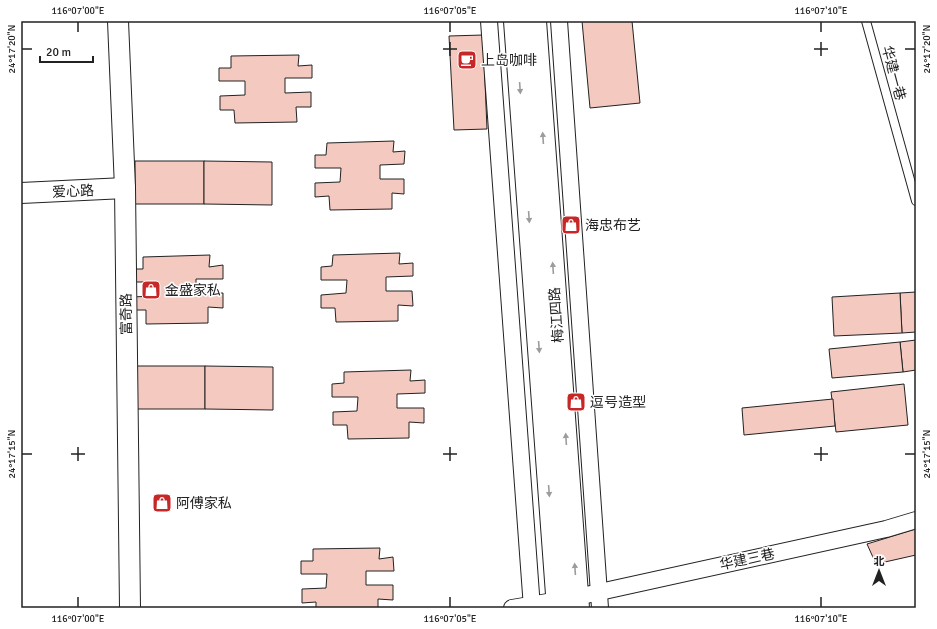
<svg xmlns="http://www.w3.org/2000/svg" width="937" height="629" viewBox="0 0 937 629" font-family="Signika,'Noto Sans SC',sans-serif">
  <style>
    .building { fill: #f3c9c0; stroke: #222 }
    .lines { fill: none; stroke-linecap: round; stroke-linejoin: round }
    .service-casing { stroke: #222; stroke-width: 10 }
    .minor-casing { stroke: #222; stroke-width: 18 }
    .tertiary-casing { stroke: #222; stroke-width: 22 }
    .secondary-casing { stroke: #222; stroke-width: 24 }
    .service { stroke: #fff; stroke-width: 8 }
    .minor { stroke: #fff; stroke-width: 16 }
    .tertiary { stroke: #fff; stroke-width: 20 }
    .secondary { stroke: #fff; stroke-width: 22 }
    .oneway { fill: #9c9c9c }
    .ticks { fill: none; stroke: #222; stroke-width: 1.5 }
    .labels { text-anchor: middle; stroke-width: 3; stroke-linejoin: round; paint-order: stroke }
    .poi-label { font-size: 14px; fill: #222; stroke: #fff; text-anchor: start }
    .street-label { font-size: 14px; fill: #222; stroke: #fff }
    .neatline { fill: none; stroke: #222; stroke-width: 1.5 }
    .ticks-label { font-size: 10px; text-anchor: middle; fill: #222 }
  </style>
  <rect width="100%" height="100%" fill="#fff"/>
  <!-- building -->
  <g class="building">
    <path d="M582,21h50l8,82 -50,5z"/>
    <path d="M483,35l4,94 -33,1 -5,-94z"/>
    <path d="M299,55l-1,11 14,-1v13h-27v15l26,-1v15h-15l1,15 -62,1 -1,-13h-14v-14l25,-1v-14h-26v-13h12v-12z"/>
    <path d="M394,141l-1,11 12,-1 -1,13 -24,1v14h24v15l-12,-1v16l-62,1 -1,-14 -14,1v-14l25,-1 1,-14h-26v-13h11l1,-12z"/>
    <rect x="135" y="161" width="69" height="43"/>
    <path d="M204,161l68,1v43l-68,-1z"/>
    <path d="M400,253l-1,11 14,-1v13l-27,1v14h26l1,15 -15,-1v16l-62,1 -1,-14h-14v-13l25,-2 1,-13h-26v-13l11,-1 1,-11z"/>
    <path d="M210,255l-1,12 14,-2v14h-27v14h27v15l-15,-1v16l-62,1v-14h-14l-1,-13 25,-1 1,-14h-26v-13h12v-12z"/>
    <path d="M916,292v40l-14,1 -2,-40z"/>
    <path d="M900,293l2,40 -68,3 -2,-39z"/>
    <path d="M916,340v30l-13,2 -3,-30z"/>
    <path d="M900,342l3,30 -71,6 -3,-29z"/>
    <rect x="136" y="366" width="69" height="43"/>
    <path d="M205,366l68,1v43l-68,-1z"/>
    <path d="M411,370l-1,11 15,-1v13l-28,1v14h27v15l-15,-1v16l-61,1 -1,-14h-14v-13l24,-1 1,-14h-26v-13l12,-1v-11z"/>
    <path d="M904,384l4,41 -72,7 -5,-40z"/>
    <path d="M833,399l2,27 -91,9 -2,-27z"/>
    <path d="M916,529v26l-40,9 -9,-20z"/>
    <path d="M380,548l-1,11 14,-2 1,14h-28v14h27v15l-15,-1v9h-62v-6l-14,1v-14l24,-1 1,-14h-26v-13h12v-12z"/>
  </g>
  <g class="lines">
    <!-- service casing -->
    <g class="service-casing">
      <path id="service" d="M866,21l50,180"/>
    </g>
    <!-- minor casing -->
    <g class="minor-casing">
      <g id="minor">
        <path d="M489,21l43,587"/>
        <path d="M559,21l41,587"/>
        <path d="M512,608l65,-11 309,-68 30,-9"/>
      </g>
    </g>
    <!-- tertiary casing -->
    <g class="tertiary-casing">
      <g id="tertiary">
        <path d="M118,21l7,167 5,420"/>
        <path d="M21,193l104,-5"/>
      </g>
    </g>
    <!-- secondary casing -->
    <g class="secondary-casing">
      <g id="secondary">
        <path d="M515,21l43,587"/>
        <path d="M535,21l43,587"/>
      </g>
    </g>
    <!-- service -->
    <use href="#service" class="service"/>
    <!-- minor -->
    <use href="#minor" class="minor"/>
    <!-- tertiary -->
    <use href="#tertiary" class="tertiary"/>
    <!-- secondary -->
    <use href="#secondary" class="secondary"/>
  </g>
  <!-- one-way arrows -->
  <defs><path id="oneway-solid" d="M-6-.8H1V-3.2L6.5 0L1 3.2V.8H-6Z"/></defs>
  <g class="oneway">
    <use href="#oneway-solid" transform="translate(520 88) rotate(86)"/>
    <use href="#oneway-solid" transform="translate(543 138) rotate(-94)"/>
    <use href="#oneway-solid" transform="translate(529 217) rotate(86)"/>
    <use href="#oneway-solid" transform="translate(553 268) rotate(-94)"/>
    <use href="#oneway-solid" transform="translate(539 347) rotate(86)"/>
    <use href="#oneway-solid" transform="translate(566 439) rotate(-94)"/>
    <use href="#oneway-solid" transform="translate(549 491) rotate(86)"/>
    <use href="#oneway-solid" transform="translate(575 569) rotate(-94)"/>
  </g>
  <!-- ticks -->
  <path class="ticks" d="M78,22v10M450,22v10M821,22v10M450,42v14M821,42v14M22,49h10M443,49h14M814,49h14M905,49h10M78,447v14M450,447v14M821,447v14M22,454h10M71,454h14M443,454h14M814,454h14M905,454h10M78,597v10M450,597v10M821,597v10"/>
  <!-- icons -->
  <defs>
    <g id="cafe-square" transform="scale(1)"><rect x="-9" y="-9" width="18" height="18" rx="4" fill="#c62828" stroke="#fff"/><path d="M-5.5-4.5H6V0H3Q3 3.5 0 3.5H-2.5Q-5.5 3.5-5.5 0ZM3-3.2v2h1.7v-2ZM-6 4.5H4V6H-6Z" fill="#fff"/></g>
    <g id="shop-square" transform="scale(1)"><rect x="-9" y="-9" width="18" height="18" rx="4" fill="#c62828" stroke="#fff"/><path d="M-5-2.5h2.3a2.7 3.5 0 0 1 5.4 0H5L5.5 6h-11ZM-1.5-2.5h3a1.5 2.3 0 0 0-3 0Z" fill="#fff"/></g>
  </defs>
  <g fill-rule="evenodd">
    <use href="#cafe-square" x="467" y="60"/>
    <use href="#shop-square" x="571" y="225"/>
    <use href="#shop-square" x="151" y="290"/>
    <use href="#shop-square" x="576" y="402"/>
    <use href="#shop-square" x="162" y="503"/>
  </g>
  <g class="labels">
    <!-- poi labels -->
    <g class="poi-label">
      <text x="481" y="65">上岛咖啡</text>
      <text x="585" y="230">海忠布艺</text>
      <text x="165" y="295">金盛家私</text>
      <text x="590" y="407">逗号造型</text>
      <text x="176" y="508">阿傅家私</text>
    </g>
    <!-- street labels -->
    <g class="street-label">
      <text transform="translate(894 73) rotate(75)" y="5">华建一巷</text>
      <text transform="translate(73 191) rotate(-3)" y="5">爱心路</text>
      <text transform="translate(126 314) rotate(-91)" y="5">富奇路</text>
      <text transform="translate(556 315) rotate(-94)" y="5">梅江四路</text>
      <text transform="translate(747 559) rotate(-12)" y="5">华建三巷</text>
    </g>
  </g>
  <!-- border -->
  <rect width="937" height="629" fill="none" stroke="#ffffff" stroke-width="44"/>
  <!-- north arrow -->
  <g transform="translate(879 571)" stroke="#ffffff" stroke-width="3" paint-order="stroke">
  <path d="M0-3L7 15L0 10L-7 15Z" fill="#222222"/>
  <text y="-6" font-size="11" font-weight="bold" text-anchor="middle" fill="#222222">北</text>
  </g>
  <!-- scale -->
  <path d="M40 56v6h53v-6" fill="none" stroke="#222222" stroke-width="2"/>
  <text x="46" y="56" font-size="12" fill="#222222" stroke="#ffffff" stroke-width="3" paint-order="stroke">20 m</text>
  <rect x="22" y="22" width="893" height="585" class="neatline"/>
  <g class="ticks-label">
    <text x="78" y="14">116°07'00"E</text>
    <text x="450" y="14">116°07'05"E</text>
    <text x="821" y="14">116°07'10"E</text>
    <text transform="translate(11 49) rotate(-90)" y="4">24°17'20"N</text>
    <text transform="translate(926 49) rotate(-90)" y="4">24°17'20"N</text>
    <text transform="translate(11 454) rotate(-90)" y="4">24°17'15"N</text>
    <text transform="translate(926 454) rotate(-90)" y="4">24°17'15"N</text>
    <text x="78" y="622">116°07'00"E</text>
    <text x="450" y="622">116°07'05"E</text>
    <text x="821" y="622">116°07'10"E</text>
  </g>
</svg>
